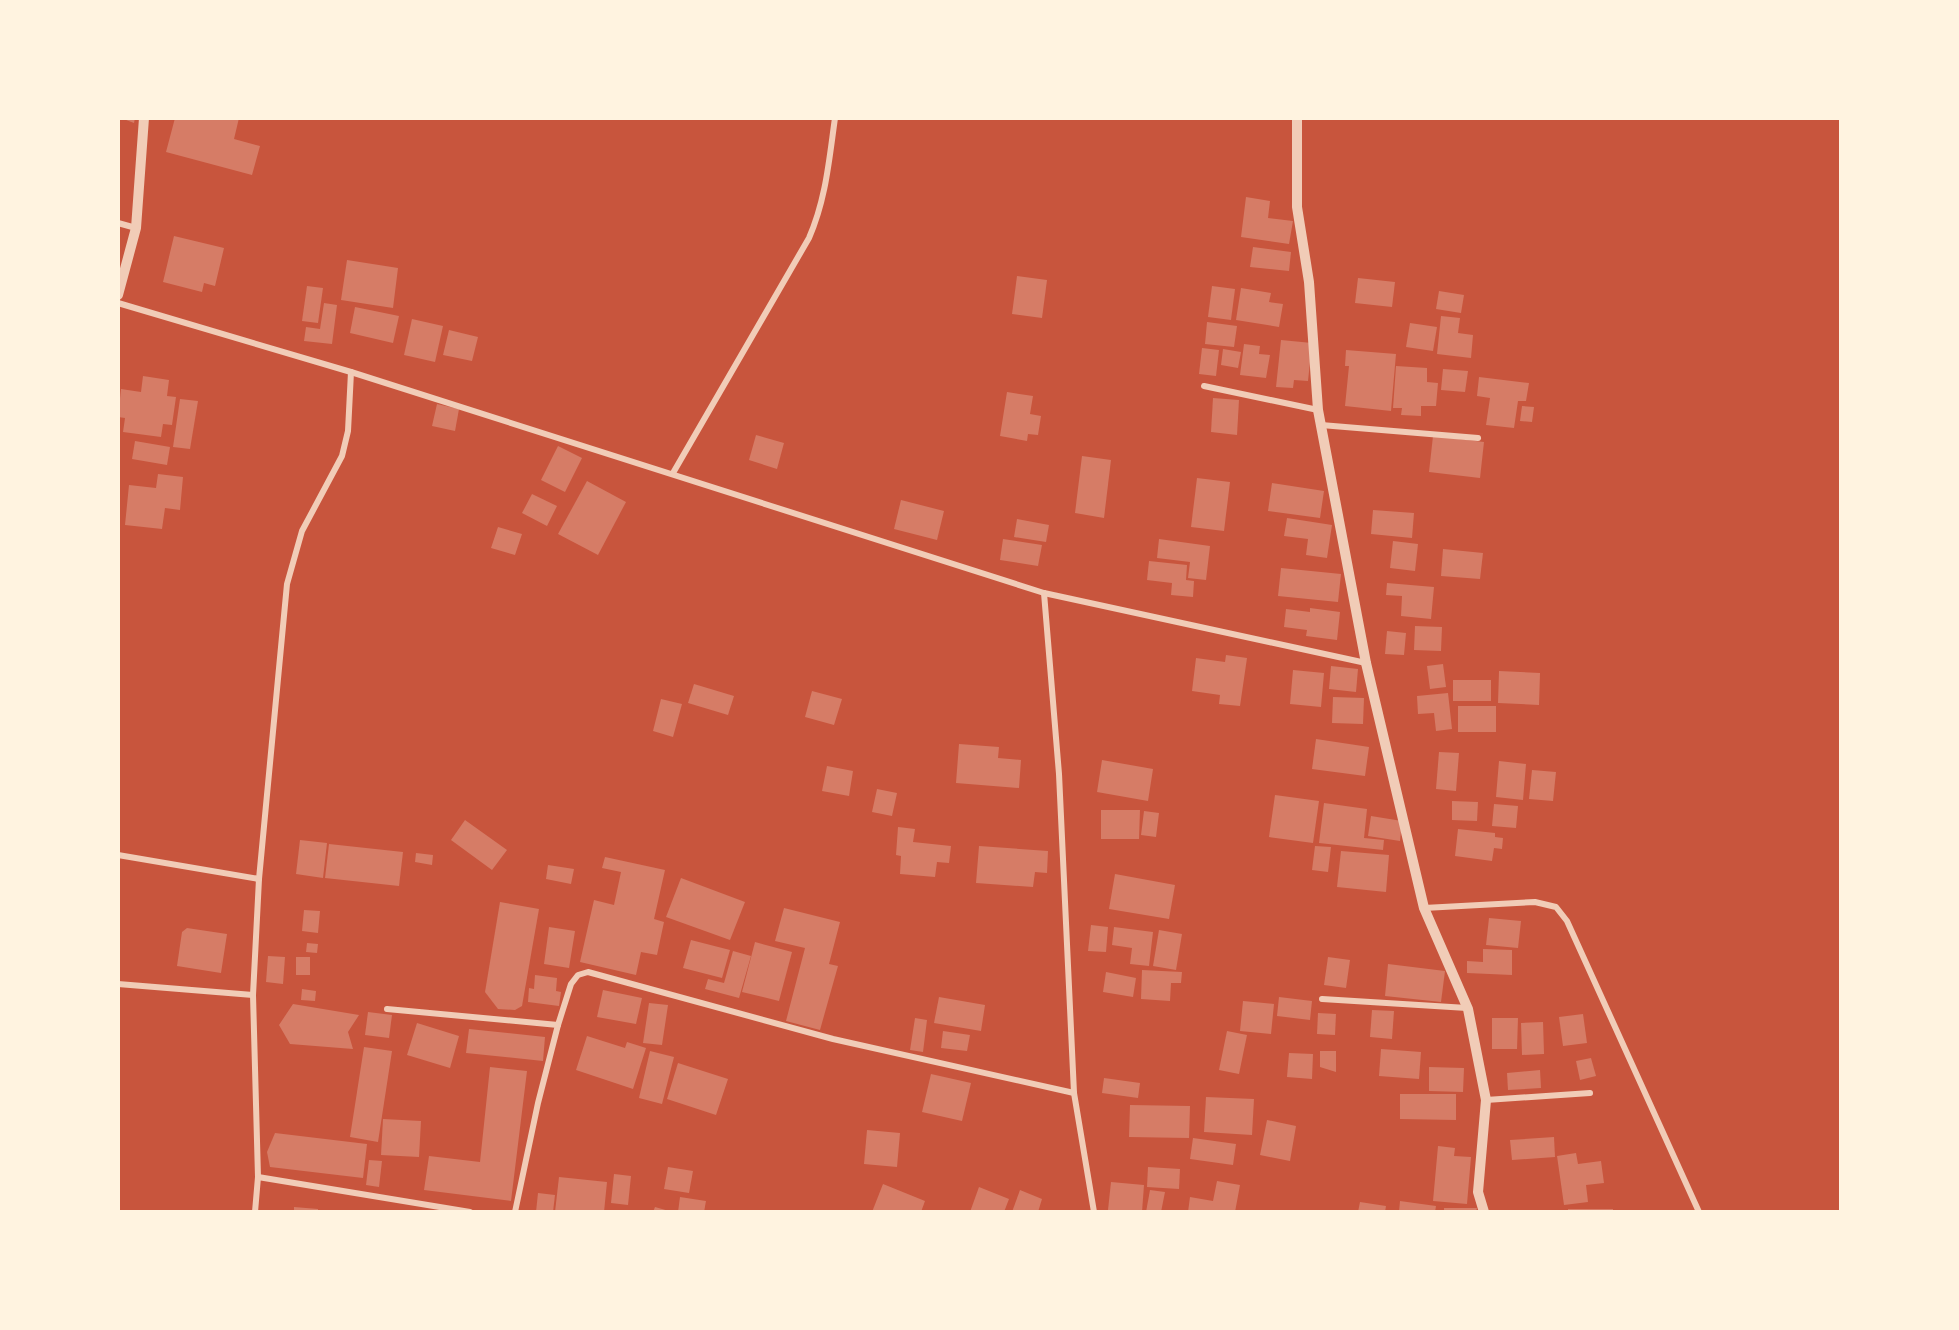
<svg xmlns="http://www.w3.org/2000/svg" width="1959" height="1330" viewBox="0 0 1959 1330" font-family="Ubuntu,sans-serif">
  <style>
    .building { fill: #d67c66 }
    .lines { fill: none; stroke-linecap: round; stroke-linejoin: round }
    .minor { stroke: #f1ccb7; stroke-width: 6 }
    .tertiary { stroke: #f1ccb7; stroke-width: 10 }
  </style>
  <rect width="100%" height="100%" fill="#c8553d"/>
  <!-- building -->
  <g class="building">
    <path d="M121,118h14l-1,5z"/>
    <path d="M175,118h64l-5,21 26,7 -8,29 -86,-23z"/>
    <path d="M1246,197l24,4 -2,17 25,3 -4,23 -48,-7z"/>
    <path d="M174,236l50,12 -9,38 -11,-3 -2,9 -39,-10z"/>
    <path d="M1253,247l38,5 -2,19 -39,-4z"/>
    <path d="M347,260l51,8 -5,40 -52,-8z"/>
    <path d="M1017,276l30,4 -5,38 -30,-4z"/>
    <path d="M1358,278l37,4 -3,25 -37,-4z"/>
    <path d="M307,286l16,2 -5,35 -16,-2z"/>
    <path d="M1212,286l23,3 -4,31 -23,-3z"/>
    <path d="M1241,288l30,5 -2,9 14,2 -4,23 -43,-7z"/>
    <path d="M1439,291l25,4 -3,18 -25,-4z"/>
    <path d="M324,303l13,2 -5,39 -28,-3 2,-14 14,2z"/>
    <path d="M355,307l44,9 -6,27 -43,-10z"/>
    <path d="M1441,316l19,2 -2,15 15,2 -2,23 -34,-4z"/>
    <path d="M412,319l31,7 -8,36 -31,-7z"/>
    <path d="M1207,322l30,4 -3,21 -29,-3z"/>
    <path d="M1410,323l27,4 -4,24 -27,-4z"/>
    <path d="M449,330l29,7 -6,24 -29,-6z"/>
    <path d="M1281,340l31,3 -4,38 -14,-1 -1,8 -17,-1z"/>
    <path d="M1244,344l16,2 -1,8 11,1 -4,23 -26,-3z"/>
    <path d="M1202,348l17,2 -3,26 -17,-2z"/>
    <path d="M1223,349l18,3 -3,16 -17,-3z"/>
    <path d="M1346,350l50,4 -5,57 -46,-5 4,-40h-4z"/>
    <path d="M1396,366l31,2v14l11,1 -2,23h-15v10l-20,-1 1,-7h-9z"/>
    <path d="M1443,369l25,2 -3,21 -24,-2z"/>
    <path d="M143,376l26,4 -2,16 9,1 -4,28 -9,-1 -2,13 -38,-5 2,-14 -7,-1 3,-28 20,3z"/>
    <path d="M1479,377l50,6 -3,18h-8l-4,27 -28,-3 4,-27 -13,-2z"/>
    <path d="M1007,392l26,4 -3,18 11,2 -3,19 -10,-1 -1,7 -27,-5z"/>
    <path d="M1213,398l26,2 -2,35 -26,-3z"/>
    <path d="M180,399l18,2 -8,48 -17,-2z"/>
    <path d="M437,404l22,5 -4,22 -23,-5z"/>
    <path d="M1522,406l12,1 -2,15 -12,-1z"/>
    <path d="M756,435l28,8 -7,26 -28,-9z"/>
    <path d="M1433,436l51,6 -4,36 -51,-6z"/>
    <path d="M135,441l35,6 -3,18 -35,-6z"/>
    <path d="M558,446l24,12 -17,34 -24,-12z"/>
    <path d="M1082,456l29,4 -7,58 -29,-5z"/>
    <path d="M158,474l25,3 -3,33 -15,-2 -3,21 -37,-4 4,-40 27,3z"/>
    <path d="M1197,478l33,4 -6,49 -33,-4z"/>
    <path d="M587,481l39,21 -28,53 -40,-21z"/>
    <path d="M1272,483l52,8 -4,27 -52,-7z"/>
    <path d="M532,494l25,12 -10,20 -25,-13z"/>
    <path d="M901,500l43,11 -7,29 -43,-11z"/>
    <path d="M1373,510l41,3 -2,25 -41,-4z"/>
    <path d="M1287,518l45,7 -5,33 -21,-3 2,-16 -24,-3z"/>
    <path d="M1017,519l32,6 -3,17 -32,-5z"/>
    <path d="M498,527l24,7 -7,21 -24,-7z"/>
    <path d="M1003,539l39,6 -4,21 -38,-6z"/>
    <path d="M1159,539l51,7 -4,34 -18,-2 2,-16 -33,-4z"/>
    <path d="M1393,541l25,3 -3,27 -25,-3z"/>
    <path d="M1443,549l40,4 -3,26 -39,-3z"/>
    <path d="M1149,561l38,4 -1,15 8,1 -1,16 -22,-2 1,-12 -25,-3z"/>
    <path d="M1281,568l60,6 -3,28 -60,-6z"/>
    <path d="M1387,583l47,4 -3,32 -30,-3 1,-20 -16,-1z"/>
    <path d="M1310,608l30,4 -3,28 -31,-4 1,-6 -23,-3 2,-18 24,3z"/>
    <path d="M1415,626l27,1 -1,24 -27,-1z"/>
    <path d="M1387,631l19,2 -2,22 -19,-1z"/>
    <path d="M1226,655l21,3 -7,48 -21,-2 1,-9 -28,-4 4,-33 29,4z"/>
    <path d="M1443,664l3,23 -16,2 -3,-23z"/>
    <path d="M1331,666l27,3 -2,23 -27,-3z"/>
    <path d="M1293,670l31,3 -3,34 -31,-3z"/>
    <path d="M1499,671l41,2 -1,32 -41,-2z"/>
    <rect x="1453" y="680" width="38" height="21"/>
    <path d="M694,684l40,12 -6,19 -40,-12z"/>
    <path d="M812,691l30,8 -8,26 -29,-8z"/>
    <path d="M1448,693l4,36 -16,2 -2,-18 -16,1 -1,-18z"/>
    <path d="M1333,697l31,1 -1,26 -31,-1z"/>
    <path d="M661,699l21,5 -9,33 -20,-6z"/>
    <rect x="1458" y="706" width="38" height="26"/>
    <path d="M1316,739l53,8 -4,29 -53,-7z"/>
    <path d="M959,744l40,3 -1,11 23,2 -2,28 -63,-5z"/>
    <path d="M1439,752l20,1 -3,38 -20,-2z"/>
    <path d="M1102,760l51,9 -5,32 -51,-9z"/>
    <path d="M1499,761l27,3 -3,36 -27,-3z"/>
    <path d="M827,766l26,5 -4,25 -27,-5z"/>
    <path d="M1532,770l24,2 -3,29 -24,-2z"/>
    <path d="M877,789l20,4 -5,23 -20,-4z"/>
    <path d="M1275,795l44,6 -6,42 -44,-6z"/>
    <path d="M1452,801l26,1 -1,19 -25,-1z"/>
    <path d="M1324,803l43,6 -3,29 20,2 -1,10 -64,-7z"/>
    <path d="M1494,804l24,2 -2,22 -24,-2z"/>
    <path d="M1101,810h39l-1,29h-38z"/>
    <path d="M1144,811l15,2 -3,24 -15,-2z"/>
    <path d="M1371,816l31,5 -2,20 -32,-5z"/>
    <path d="M465,820l42,30 -15,20 -41,-30z"/>
    <path d="M898,827l17,2 -2,13 38,4 -2,17 -12,-1 -2,15 -35,-3 1,-18 -5,-1z"/>
    <path d="M1458,829l37,4v4l8,1 -1,11 -8,-1 -2,13 -37,-5z"/>
    <path d="M300,840l27,3 -4,35 -27,-4z"/>
    <path d="M329,844l74,8 -4,34 -74,-8z"/>
    <path d="M979,846l69,5 -1,22 -12,-1 -2,15 -57,-4z"/>
    <path d="M1315,846l16,1 -3,25 -16,-2z"/>
    <path d="M1341,851l48,4 -3,37 -49,-5z"/>
    <path d="M416,853l17,2 -1,10 -17,-3z"/>
    <path d="M605,857l60,13 -11,49 10,3 -7,33 -16,-3 -5,23 -56,-13 14,-62 20,5 7,-33 -19,-4z"/>
    <path d="M548,865l26,4 -3,15 -25,-5z"/>
    <path d="M1115,874l60,11 -6,34 -60,-10z"/>
    <path d="M681,878l64,24 -15,38 -64,-23z"/>
    <path d="M500,902l39,7 -17,97 -7,4 -17,-1 -13,-17z"/>
    <path d="M784,908l56,14 -11,42 9,2 -18,64 -34,-9 19,-73 -30,-7z"/>
    <path d="M304,910l16,1 -2,22 -16,-2z"/>
    <path d="M1489,918l32,3 -3,27 -32,-3z"/>
    <path d="M1091,925l17,2 -2,25 -18,-1z"/>
    <path d="M549,927l26,4 -6,37 -25,-4z"/>
    <path d="M1114,927l39,5 -4,34 -19,-2 2,-16 -20,-3z"/>
    <path d="M187,928l40,6 -6,39 -44,-7 5,-34z"/>
    <path d="M1159,930l23,4 -6,36 -23,-4z"/>
    <path d="M691,940l39,10 -8,28 -39,-10z"/>
    <path d="M755,942l37,10 -13,49 -37,-9z"/>
    <path d="M307,943l11,1 -1,9 -11,-1z"/>
    <path d="M1483,949l29,1v25l-45,-2v-12l16,1z"/>
    <path d="M733,951l18,5 -12,42 -34,-9 3,-10 16,4z"/>
    <path d="M268,956l17,1 -2,27 -17,-2z"/>
    <rect x="296" y="957" width="14" height="18"/>
    <path d="M1328,957l22,3 -4,28 -22,-3z"/>
    <path d="M1388,964l57,7 -4,31 -56,-6z"/>
    <path d="M1142,970l40,2 -1,11h-10l-1,18 -29,-2z"/>
    <path d="M1106,972l30,6 -3,19 -30,-5z"/>
    <path d="M535,975l22,3 -1,13 5,1 -2,14 -31,-4 1,-14 5,1z"/>
    <path d="M302,989l14,2 -1,10 -14,-1z"/>
    <path d="M603,990l39,8 -6,26 -39,-7z"/>
    <path d="M939,997l46,8 -4,26 -47,-8z"/>
    <path d="M1279,997l33,4 -2,19 -33,-4z"/>
    <path d="M1243,1001l31,3 -3,30 -31,-3z"/>
    <path d="M649,1003l19,2 -6,40 -19,-2z"/>
    <path d="M293,1004l66,11 -11,17 5,17 -63,-5 -11,-19z"/>
    <path d="M1372,1010l22,1 -2,28 -22,-2z"/>
    <path d="M368,1012l24,3 -3,23 -24,-3z"/>
    <path d="M1318,1013l18,1 -1,21 -18,-1z"/>
    <path d="M1583,1014l4,29 -24,3 -4,-29z"/>
    <path d="M915,1018l12,2 -4,32 -13,-2z"/>
    <path d="M1492,1018h26l-1,31h-25z"/>
    <path d="M1543,1022l1,32 -22,1 -1,-32z"/>
    <path d="M417,1023l42,13 -9,32 -43,-13z"/>
    <path d="M469,1029l76,8 -2,24 -77,-8z"/>
    <path d="M943,1031l27,4 -3,16 -26,-3z"/>
    <path d="M1227,1031l20,4 -8,39 -20,-4z"/>
    <path d="M587,1036l38,12 2,-6 19,6 -13,41 -57,-19z"/>
    <path d="M364,1047l28,4 -14,91 -28,-5z"/>
    <path d="M1381,1049l40,3 -2,27 -40,-3z"/>
    <path d="M650,1051l24,6 -12,47 -23,-6z"/>
    <path d="M1320,1051h16v21l-16,-5z"/>
    <path d="M1289,1053l24,1 -1,25 -25,-2z"/>
    <path d="M1591,1058l5,18 -16,4 -4,-19z"/>
    <path d="M678,1063l50,16 -12,36 -49,-16z"/>
    <path d="M490,1067l37,4 -16,130 -87,-11 5,-34 51,6z"/>
    <path d="M1429,1067l35,1 -1,24 -34,-1z"/>
    <path d="M1540,1070l1,18 -33,2 -1,-17z"/>
    <path d="M931,1074l40,9 -9,38 -40,-9z"/>
    <path d="M1104,1078l36,5 -2,15 -36,-5z"/>
    <path d="M1400,1094h56v26l-56,-1z"/>
    <path d="M1206,1097l48,2 -2,36 -48,-3z"/>
    <path d="M1130,1105l60,1 -1,32 -60,-1z"/>
    <path d="M383,1119l38,2 -2,36 -38,-2z"/>
    <path d="M1267,1120l29,6 -6,35 -30,-6z"/>
    <path d="M867,1130l33,3 -3,34 -33,-3z"/>
    <path d="M275,1133l92,11 -4,34 -93,-11 -3,-15z"/>
    <path d="M1554,1137l1,20 -43,3 -2,-20z"/>
    <path d="M1193,1138l43,6 -3,21 -43,-6z"/>
    <path d="M1438,1146l17,2 -1,8 17,1 -4,47 -34,-3z"/>
    <path d="M1576,1153l2,11 23,-3 3,22 -18,2 2,17 -24,3 -7,-49z"/>
    <path d="M369,1160l13,1 -3,26 -13,-2z"/>
    <path d="M668,1167l25,4 -4,22 -25,-4z"/>
    <path d="M1148,1167l32,2 -1,20 -32,-2z"/>
    <path d="M614,1174l17,2 -3,29 -17,-2z"/>
    <path d="M559,1177l48,5 -3,30h-49z"/>
    <path d="M1217,1181l23,4 -5,27h-47l2,-15 23,4z"/>
    <path d="M1111,1182l33,3 -2,27 -34,-2z"/>
    <path d="M883,1184l42,17 -4,11h-49z"/>
    <path d="M979,1187l30,12 -5,13h-34z"/>
    <path d="M1020,1190l22,9 -4,13h-26z"/>
    <path d="M1150,1190l15,2 -4,20h-15z"/>
    <path d="M538,1193l17,2 -2,17h-17z"/>
    <path d="M680,1197l26,4 -2,11h-26z"/>
    <path d="M1400,1201l36,5 -1,6h-36z"/>
    <path d="M1360,1202l26,4 -1,6h-27z"/>
    <path d="M294,1207l24,2v3h-24z"/>
    <path d="M655,1207l14,4v1h-16z"/>
    <path d="M1444,1208h33l-1,4h-32z"/>
    <rect x="1568" y="1209" width="45" height="3"/>
  </g>
  <g class="lines">
    <!-- minor -->
    <g class="minor">
      <path d="M118,223l18,5"/>
      <path d="M118,303l233,69 693,221 322,70"/>
      <path d="M1204,386l114,24"/>
      <path d="M1321,425l157,13"/>
      <path d="M673,473l136,-235c17,-39 20,-78 26,-120"/>
      <path d="M1044,593l15,181 15,319 20,119"/>
      <path d="M118,855l141,24"/>
      <path d="M1424,908l111,-6 21,5 11,14 132,291"/>
      <path d="M118,984l135,11"/>
      <path d="M1322,999l145,9"/>
      <path d="M387,1009l171,16"/>
      <path d="M1486,1100l104,-7"/>
      <path d="M258,1177l212,35"/>
      <path d="M255,1212l3,-35 -5,-182 6,-116 28,-295 15,-53 40,-75 6,-25 3,-59"/>
      <path d="M515,1212l23,-109 20,-78 13,-41 7,-9 10,-3 245,67 241,54"/>
    </g>
    <!-- tertiary -->
    <g class="tertiary">
      <path d="M1297,118v89l12,75 9,128 48,253 58,245 44,101 18,91 -8,92 6,20"/>
      <path d="M118,295l18,-67 8,-110"/>
    </g>
  </g>
  <!-- border -->
  <rect width="1959" height="1330" fill="none" stroke="#fff3e0" stroke-width="240"/>
</svg>
